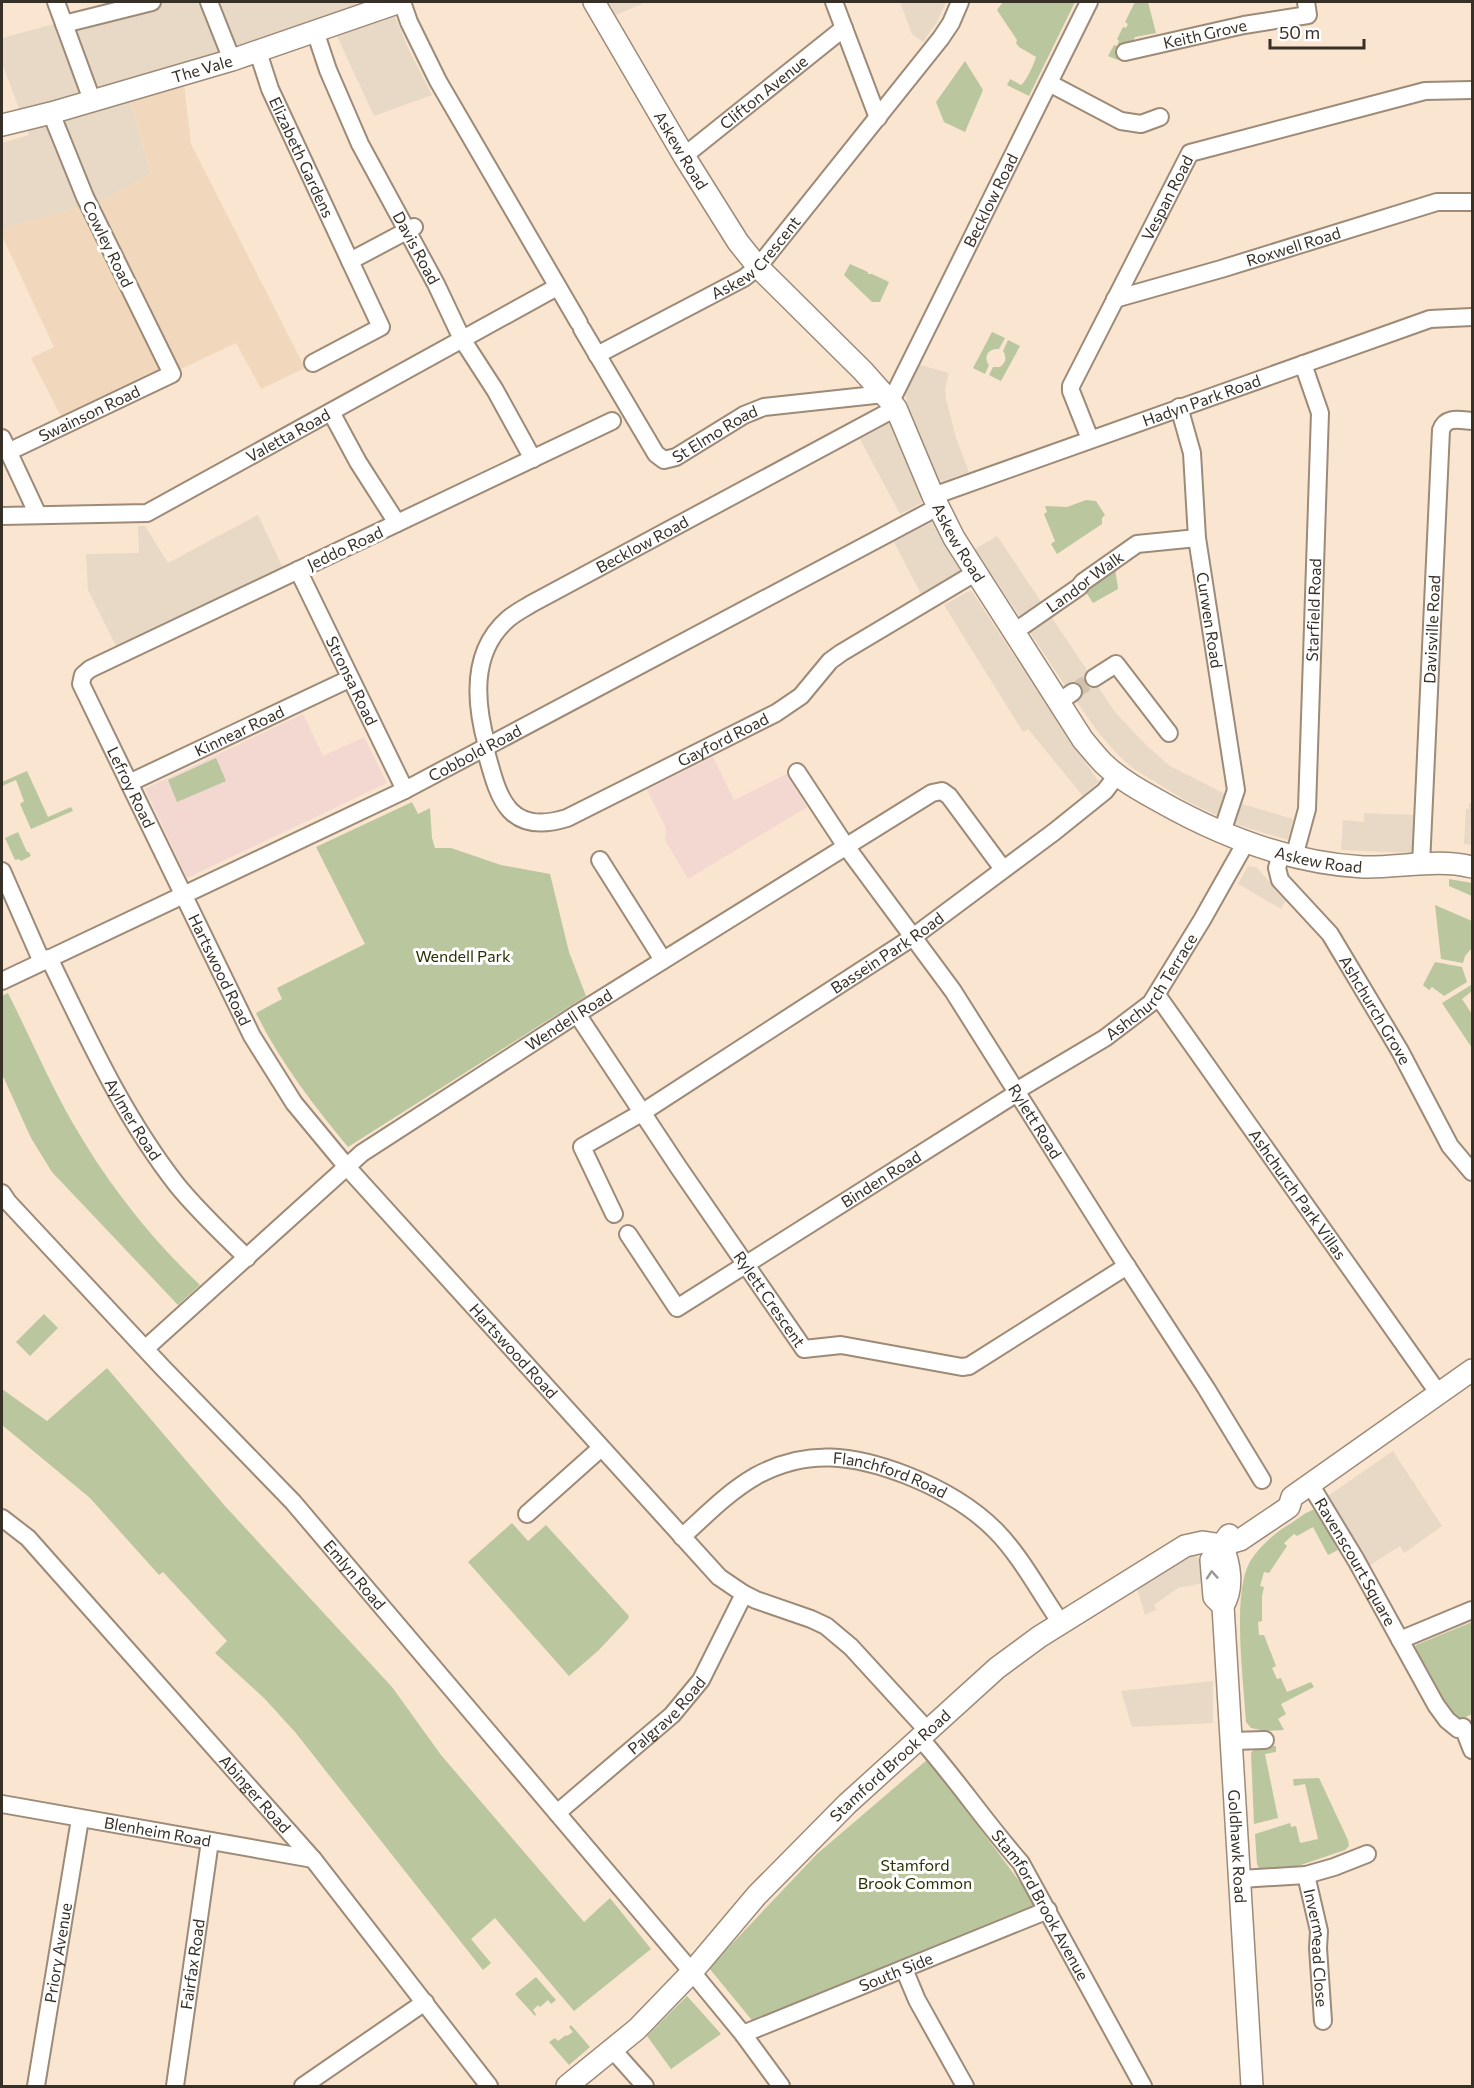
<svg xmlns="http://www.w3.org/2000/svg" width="1474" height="2088" viewBox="0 0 1474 2088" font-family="Commissioner,sans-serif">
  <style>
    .commercial { fill: #e8d9c7 }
    .built { fill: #f1d8bd }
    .education { fill: #f2d8d1 }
    .green { fill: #bac79e }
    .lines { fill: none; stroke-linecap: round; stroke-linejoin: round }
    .minor-tunnel { stroke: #d2c1ae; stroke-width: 16; stroke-dasharray: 16 8; stroke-linecap: butt }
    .minor-casing { stroke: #9d8a77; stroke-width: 20 }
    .major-casing { stroke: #9d8a77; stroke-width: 24 }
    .minor { stroke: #fff; stroke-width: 16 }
    .major { stroke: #fff; stroke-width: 21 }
    .oneway { stroke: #9b9893 }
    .labels { text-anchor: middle; stroke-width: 6; stroke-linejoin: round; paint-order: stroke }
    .street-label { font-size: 16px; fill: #373027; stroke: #fff }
    .park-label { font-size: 16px; fill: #273200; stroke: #fff }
  </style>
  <rect width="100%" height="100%" fill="#f9e5d0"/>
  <!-- commercial -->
  <g class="commercial">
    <path d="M135,2h254l20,48 23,45 -58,21 -43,-93 -204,66 24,85 -53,28 -96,27v-86l27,-8 -27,-72v-25z"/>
    <path d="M609,2h35v1l-28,12z"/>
    <path d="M900,2h46l-9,20 -14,20 -11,-8z"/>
    <path d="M917,364l32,9 -4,16 1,10 10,39 13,34 -26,9h-6l-19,-44 -12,-39 -1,-11z"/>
    <path d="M890,423l4,2 28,78 -22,11 -40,-75z"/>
    <path d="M258,515l25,53 -167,78 -28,-56 -2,-36 53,-1 -1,-27h7l23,37z"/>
    <path d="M936,520l28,50 -43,24 -27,-52z"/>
    <path d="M997,536l118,176 31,33 24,21 55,28 -7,22 -33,-16 -51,-31 -16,-14 -20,-23 -36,-51 -87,-132z"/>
    <path d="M971,590l87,133 41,59 -16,14 -55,-67 -5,3 -79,-127z"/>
    <path d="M1469,803h3v42l-8,-1 2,-35h3z"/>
    <path d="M1242,804l51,15 -5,21 -53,-16z"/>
    <path d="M1364,813l51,2 -2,38 -72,-3 2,-30 21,2z"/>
    <path d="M1248,866l8,1 30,33 -5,9 -43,-25z"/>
    <path d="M1393,1451l49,75 -38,27 -4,-7 -33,21 -42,-69z"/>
    <path d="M1194,1555l6,4 3,24 -25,5 -24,17 2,5 -11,5 -8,-27z"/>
    <path d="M1213,1681v42l-81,4 -11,-36z"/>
  </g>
  <!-- built -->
  <path class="built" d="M183,75l8,69 114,224 -44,21 -25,-46 -171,81 -34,-66 23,-11 -52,-111v-7l96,-27 53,-28 -23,-83z"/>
  <!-- education -->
  <g class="education">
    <path d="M303,714l20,42 41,-19 23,46 -200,95 -42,-89z"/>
    <path d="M713,757l21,43 52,-26 21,33 -119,72 -23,-39 1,-12 -19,-38z"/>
  </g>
  <!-- green -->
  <g class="green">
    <path d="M1003,2h72l-46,94 -22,-11 3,-6 11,6c5,-3 14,-23 15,-28l-17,-10 -3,-4 1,-3 -20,-30z"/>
    <path d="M1135,2h13l8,31 -21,4 -5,11 -6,-3 -6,15 -10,-4 6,-11 3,1 2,-5 -2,-2 6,-12 3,1 2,-4 -3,-2z"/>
    <path d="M965,61l18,29 -18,42 -21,-10 -8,-20z"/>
    <path d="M850,264l18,8v2h4l17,8 -9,20h-8l-28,-27z"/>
    <path d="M992,332l13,6 -6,11c-11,-1 -16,8 -10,16l-4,9 -12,-6z"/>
    <path d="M1008,340l12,6 -19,35 -12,-6 4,-8h7c6,-4 7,-10 3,-16z"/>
    <path d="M1086,500l10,1 9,14 -3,3v6l-45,30 -6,-10 4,-3 -11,-27 3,-2 -2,-6 22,1z"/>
    <path d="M1115,568l3,21 -25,14 -9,-14z"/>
    <path d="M216,758l10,23 -49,21 -9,-22z"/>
    <path d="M27,771l21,46 23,-10 2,4 -42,18 -11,-25 4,-3 -8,-21 -14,6v-4z"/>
    <path d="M412,802l6,12 12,-6 2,30 3,10h16l50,17 49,9 19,78 17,44 -238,151c-34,-41 -68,-85 -92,-134l26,-14 -5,-11 88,-44 -49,-97z"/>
    <path d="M18,832l9,20h2l2,4 -10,5 -2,-2 -4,1 -10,-22z"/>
    <path d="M1449,879l23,4v13l-23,-10z"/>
    <path d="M1435,905l37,16v27l-7,8 -2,7 -22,-4z"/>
    <path d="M1435,962l27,5 5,15 -23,14 -12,-9 -3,3 -6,-5z"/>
    <path d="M1471,985l1,6 -10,8 10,15v34l-30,-45z"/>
    <path d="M8,993c21,42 40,86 63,127 34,60 78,117 129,165l-22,20 -126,-133 -21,-34 -29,-64v-78z"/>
    <path d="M44,1314l14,14 -28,28 -14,-14z"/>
    <path d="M107,1368l118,138 167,181 49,68 143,167 26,-24 41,51 -77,62 -79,-93 -24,21 20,24 -8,7 -188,-238 -31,-34 -49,-45 12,-12 -64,-69 -4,3 -69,-77 -88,-73v-36l45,32z"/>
    <path d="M1316,1509l22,41 -10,5 -15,-28 -16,9 -3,-2 -10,9 3,3 -18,27 -5,-1 -4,14 4,1 -2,9v25l-4,1 1,13h5l12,31 -4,2 5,11 4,-1 6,14 24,-10 3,5 -33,17 5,10 -8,5 6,11 -18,1 -15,-3 -5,-6c-2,-39 -15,-131 5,-162 9,-14 23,-26 37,-35 9,-5 18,-14 28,-16z"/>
    <path d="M512,1523l16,18 18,-16 83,91 -1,3 -29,31 -30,26 -101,-114z"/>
    <path d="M1472,1622v92l-13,6h-3l-15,-23 -26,-50 1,-2z"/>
    <path d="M1276,1746v6l-11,2 13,64 -24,6 -3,-71 5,-6z"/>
    <path d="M928,1759l112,150 -285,115 -46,-56 108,-114z"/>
    <path d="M1319,1778l29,62 1,6 -4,4 -47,16 -39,2 -2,-4 -2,-30 35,-11 1,4 5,-1 4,17 18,-4 -13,-55 -11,2 -1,-7z"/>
    <path d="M536,1977l20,23 -5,4 -3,-4 -8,7 -2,-2 -5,5 3,4 -1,2 -20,-22z"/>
    <path d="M687,1996l34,38 -50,35 -24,-33z"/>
    <path d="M571,2025l19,22 -21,18 -20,-23 6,-4 3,3 8,-6 1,1 6,-4 -4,-5z"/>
  </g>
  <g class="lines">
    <!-- minor-tunnel -->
    <path class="minor-tunnel" d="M1073,692l21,-14"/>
    <!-- minor casing -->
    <g class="minor-casing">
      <g id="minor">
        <path d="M56,2l36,98"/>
        <path d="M209,2l23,58"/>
        <path d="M402,2l7,20 29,59 141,242"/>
        <path d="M834,2l44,116"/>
        <path d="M64,24l88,-22"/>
        <path id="s1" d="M315,31l13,39 32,74 76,140 26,55 33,51 38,69"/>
        <path id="s2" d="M258,52l12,37 80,172"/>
        <path id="s3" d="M1125,52l119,-27 64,-10 -2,-13"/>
        <path d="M1049,83l72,38 20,3 19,-7"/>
        <path id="s4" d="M684,156l160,-128"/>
        <path id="s5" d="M1115,299l106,-30 216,-67h35"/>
        <path id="s6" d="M582,329l74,125 8,6 12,-3 68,-42 20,-8 120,-13"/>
        <path id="s7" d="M597,355l147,-77 14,-11 183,-229 10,-15 9,-21"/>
        <path d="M313,363l68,-36 -31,-66 64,-34"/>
        <path id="s8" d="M891,401l198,-399"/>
        <path id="s9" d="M1179,407l13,46 5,85 39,252 -14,42"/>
        <path d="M331,412l27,50 39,61"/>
        <path id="s10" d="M612,421l-522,248 -7,6 -2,9 171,352 42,67 53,64 372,410 25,17 12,6 55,19 15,7 25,21 76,83"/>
        <path d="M2,438l36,77"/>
        <path id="s11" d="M1090,439l-19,-48v-5l119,-233 235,-62 47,-1"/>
        <path id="s12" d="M8,452l164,-78 -87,-177 -34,-84"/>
        <path id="s13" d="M933,496l497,-177 42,-2"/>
        <path id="s14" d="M2,516l145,-3 410,-226"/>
        <path id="s15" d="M298,570l107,220"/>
        <path id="s16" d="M1014,632l65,-45 4,-5 54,-38 60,-6"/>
        <path d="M1094,678l22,-14 53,69"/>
        <path d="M1059,702l14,-10"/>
        <path id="s17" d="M487,746c-12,-43 -17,-94 21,-127 7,-6 15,-10 23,-15l365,-196"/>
        <path id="s18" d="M485,748c13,46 20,89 82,70l209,-105 25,-17 29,-35 11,-8 134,-80"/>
        <path id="s19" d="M797,772l48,73 108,146 164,260 89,137 56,92"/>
        <path id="s20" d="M129,783l220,-104"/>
        <path id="s21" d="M1281,854l-4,14 3,12 50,54 70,117 50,95 22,26"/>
        <path id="s22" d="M1294,857l13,-48 13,-396 -17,-49"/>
        <path d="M600,860l63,100"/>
        <path id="s23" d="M1421,865l20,-435c5,-14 19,-10 31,-9"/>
        <path d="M2,871l40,91"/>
        <path id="s24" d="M49,958c38,78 74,158 128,227 21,26 46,49 70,73"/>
        <path id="s25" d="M2,981l403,-191 533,-283"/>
        <path id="s26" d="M1157,995l282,399"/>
        <path id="s27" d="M577,1014l102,154 125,181 37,-4 121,22 7,-1 158,-100"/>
        <path id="s28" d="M1016,1091l89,-53 46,-35 51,-83 44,-78"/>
        <path id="s29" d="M2,1193l6,9 154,165 131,135 399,470 51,62 38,52"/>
        <path id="s30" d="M614,1214l-32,-67 61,-35 270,-175 141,-105 51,-41 12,-16"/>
        <path id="s31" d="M628,1234l49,74 340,-215"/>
        <path id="s32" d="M146,1348l216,-195 215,-139 355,-221 10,-2 7,5 54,73"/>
        <path id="s33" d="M1310,1484l46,76 80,145 11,15 11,9 5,-2 9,23"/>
        <path d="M527,1514l74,-66"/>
        <path id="s34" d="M2,1518l26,20 285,321 176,227"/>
        <path id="s35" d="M682,1537c23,-21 46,-45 74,-61 51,-28 98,-21 150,-1 33,13 64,30 89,55 26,26 45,63 66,93"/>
        <path d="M1400,1640l72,-30"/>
        <path id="s36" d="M919,1737c36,40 66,85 102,126l122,223"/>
        <path d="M1232,1741l33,-1"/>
        <path id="s37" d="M2,1804l311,55"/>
        <path id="s38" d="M557,1813l115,-98 29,-35 43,-86"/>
        <path id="s39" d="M1306,1875l13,56 -1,17 5,73"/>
        <path d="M1241,1879l65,-4 28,-8 33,-13"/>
        <path d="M904,1969l13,31 48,86"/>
        <path id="s40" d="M743,2034l305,-124"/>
        <path d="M612,2049l33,37"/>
        <path id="s41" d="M36,2086l44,-267"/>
        <path id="s42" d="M175,2086l35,-245"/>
        <path d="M303,2086l122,-84"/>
      </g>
    </g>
    <!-- major casing -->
    <g class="major-casing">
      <g id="major">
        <path id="s43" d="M594,2l90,154 54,86 20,25 105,104 33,37 37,88 21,42 129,202c7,8 14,17 21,24 17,16 37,27 57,38 62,35 131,61 202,65 36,1 75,-9 109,0"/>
        <path id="s44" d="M2,125l49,-12 181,-53 168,-58"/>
        <path id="s45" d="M1222,1545c8,19 12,43 1,61l29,480"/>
        <path d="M1222,1545l18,-5 49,-33 3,-10 180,-127"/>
        <path d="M1223,1606l-9,-9 -3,-37 18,-25"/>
        <path id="s46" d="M567,2086l70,-57 55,-57 65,-77 90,-91 150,-136 42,-31 146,-91 18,-4 19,3"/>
      </g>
    </g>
    <!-- minor -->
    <use href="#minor" class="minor"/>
    <!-- major -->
    <use href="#major" class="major"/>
  </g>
  <!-- one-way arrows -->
  <defs><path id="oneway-chevron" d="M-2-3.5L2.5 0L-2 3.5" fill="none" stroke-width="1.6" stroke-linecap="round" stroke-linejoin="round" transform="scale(1.5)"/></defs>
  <use class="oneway" href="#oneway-chevron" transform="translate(1212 1575) rotate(-94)"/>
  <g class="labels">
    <!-- street labels -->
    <g class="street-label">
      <text dy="6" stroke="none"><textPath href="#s3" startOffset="82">Keith Grove</textPath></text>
      <text dy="6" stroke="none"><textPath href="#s44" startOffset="208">The Vale</textPath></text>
      <text dy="6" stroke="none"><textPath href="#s4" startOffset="102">Clifton Avenue</textPath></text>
      <text dy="6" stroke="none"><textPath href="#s43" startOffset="172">Askew Road</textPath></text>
      <text dy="6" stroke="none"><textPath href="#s2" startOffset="114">Elizabeth Gardens</textPath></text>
      <text dy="6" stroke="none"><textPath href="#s11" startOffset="268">Vespan Road</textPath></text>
      <text dy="6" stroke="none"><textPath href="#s8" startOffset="224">Becklow Road</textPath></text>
      <text transform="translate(108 244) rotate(64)" y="6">Cowley Road</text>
      <text dy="6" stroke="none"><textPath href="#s5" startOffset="186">Roxwell Road</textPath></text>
      <text dy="6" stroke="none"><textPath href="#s1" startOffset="240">Davis Road</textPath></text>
      <text dy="6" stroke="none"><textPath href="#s7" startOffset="188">Askew Crescent</textPath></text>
      <text dy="6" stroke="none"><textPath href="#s13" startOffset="285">Hadyn Park Road</textPath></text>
      <text dy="6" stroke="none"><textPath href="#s12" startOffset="90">Swainson Road</textPath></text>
      <text dy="6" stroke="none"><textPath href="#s6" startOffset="213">St Elmo Road</textPath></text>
      <text dy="6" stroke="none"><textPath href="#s14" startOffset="306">Valetta Road</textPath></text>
      <text dy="6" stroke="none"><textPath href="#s43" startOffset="658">Askew Road</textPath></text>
      <text dy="6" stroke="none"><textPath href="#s17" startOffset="290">Becklow Road</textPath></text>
      <text transform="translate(345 548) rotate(-25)" y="6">Jeddo Road</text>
      <text dy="6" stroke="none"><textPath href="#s16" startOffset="87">Landor Walk</textPath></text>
      <text dy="6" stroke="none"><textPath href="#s22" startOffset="249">Starfield Road</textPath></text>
      <text dy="6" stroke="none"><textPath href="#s9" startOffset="216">Curwen Road</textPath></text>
      <text dy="6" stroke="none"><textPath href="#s23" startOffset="236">Davisville Road</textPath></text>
      <text dy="6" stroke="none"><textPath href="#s15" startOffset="123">Stronsa Road</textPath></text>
      <text dy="6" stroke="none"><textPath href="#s20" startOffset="122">Kinnear Road</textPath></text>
      <text dy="6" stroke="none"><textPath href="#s18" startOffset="303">Gayford Road</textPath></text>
      <text dy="6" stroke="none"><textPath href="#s25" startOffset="525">Cobbold Road</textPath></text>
      <text dy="6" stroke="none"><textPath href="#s10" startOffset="711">Lefroy Road</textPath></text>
      <text dy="6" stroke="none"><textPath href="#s43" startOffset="1161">Askew Road</textPath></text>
      <text dy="6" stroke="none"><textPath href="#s30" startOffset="436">Bassein Park Road</textPath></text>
      <text dy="6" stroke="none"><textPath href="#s10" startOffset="914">Hartswood Road</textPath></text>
      <text dy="6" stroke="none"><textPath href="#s28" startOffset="174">Ashchurch Terrace</textPath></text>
      <text dy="6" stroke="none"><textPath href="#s21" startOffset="189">Ashchurch Grove</textPath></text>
      <text dy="6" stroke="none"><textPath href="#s32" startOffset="537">Wendell Road</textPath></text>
      <text dy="6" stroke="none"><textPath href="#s24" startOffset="182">Aylmer Road</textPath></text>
      <text dy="6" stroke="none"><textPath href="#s19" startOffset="423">Rylett Road</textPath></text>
      <text dy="6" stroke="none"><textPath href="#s31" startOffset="330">Binden Road</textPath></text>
      <text dy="6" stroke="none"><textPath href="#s26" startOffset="244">Ashchurch Park Villas</textPath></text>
      <text dy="6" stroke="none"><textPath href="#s27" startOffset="344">Rylett Crescent</textPath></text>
      <text dy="6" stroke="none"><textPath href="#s10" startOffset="1398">Hartswood Road</textPath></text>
      <text dy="6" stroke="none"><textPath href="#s35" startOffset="236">Flanchford Road</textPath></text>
      <text dy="6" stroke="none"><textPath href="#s33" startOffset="90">Ravenscourt Square</textPath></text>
      <text dy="6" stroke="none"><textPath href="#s29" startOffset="520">Emlyn Road</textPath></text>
      <text dy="6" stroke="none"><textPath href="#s38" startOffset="147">Palgrave Road</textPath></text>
      <text dy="6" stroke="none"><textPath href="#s46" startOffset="456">Stamford Brook Road</textPath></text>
      <text dy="6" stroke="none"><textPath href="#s34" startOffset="375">Abinger Road</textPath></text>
      <text dy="6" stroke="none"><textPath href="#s37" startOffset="158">Blenheim Road</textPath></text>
      <text dy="6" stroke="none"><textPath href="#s45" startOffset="304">Goldhawk Road</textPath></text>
      <text dy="6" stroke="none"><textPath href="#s36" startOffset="208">Stamford Brook Avenue</textPath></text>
      <text dy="6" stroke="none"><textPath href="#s39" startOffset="74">Invermead Close</textPath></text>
      <text dy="6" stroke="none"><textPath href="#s41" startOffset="135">Priory Avenue</textPath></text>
      <text dy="6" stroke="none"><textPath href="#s42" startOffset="123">Fairfax Road</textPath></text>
      <text dy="6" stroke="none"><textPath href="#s40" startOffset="165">South Side</textPath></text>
    </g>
    <!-- park labels -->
    <g class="park-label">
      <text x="463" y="962">Wendell Park</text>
      <text x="915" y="1871">Stamford<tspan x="915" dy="18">Brook Common</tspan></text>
    </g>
  </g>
  <!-- border -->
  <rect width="1474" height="2088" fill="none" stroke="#373027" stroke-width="6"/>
  <!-- scale -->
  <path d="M1270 39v9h94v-9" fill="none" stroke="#373027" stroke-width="3"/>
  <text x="1279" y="39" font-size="18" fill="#373027" stroke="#ffffff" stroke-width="4.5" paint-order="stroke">50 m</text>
</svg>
